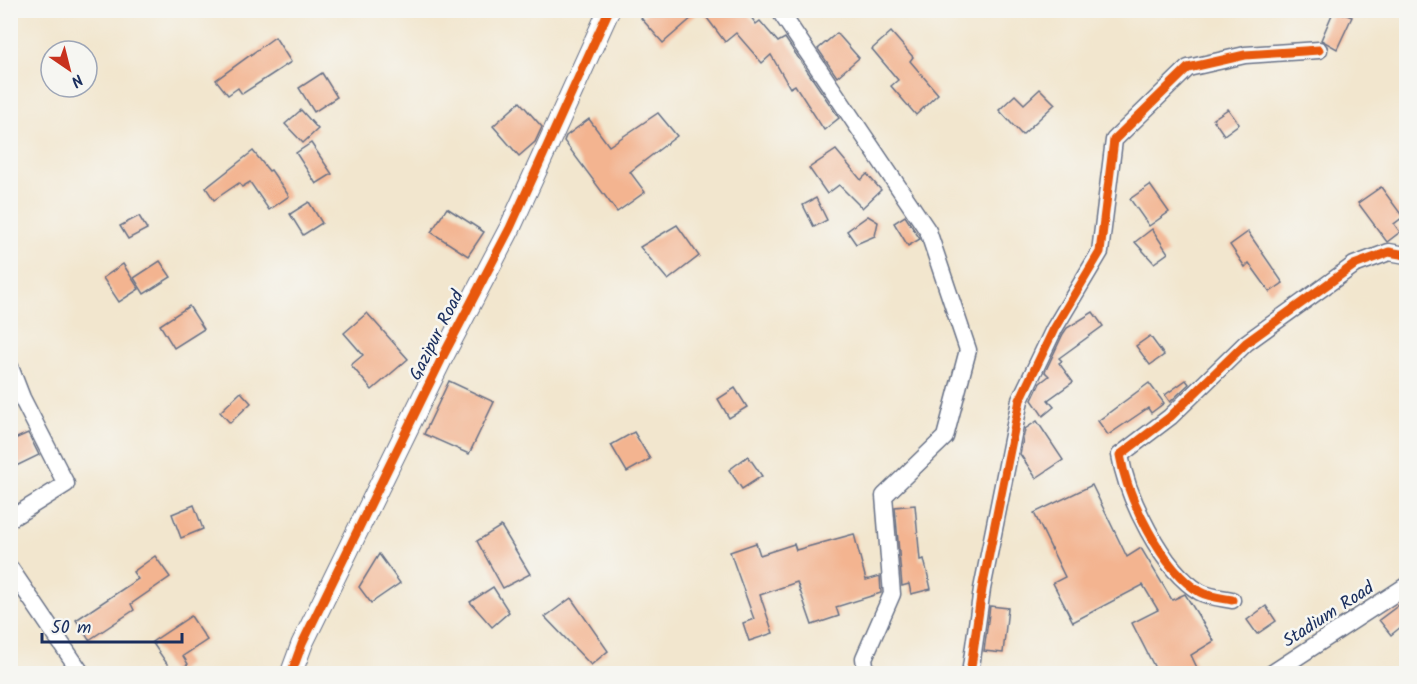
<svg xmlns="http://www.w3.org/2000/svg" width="1417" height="684" viewBox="0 0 1417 684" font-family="Kalam,sans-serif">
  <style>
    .building { fill: #f3b490 }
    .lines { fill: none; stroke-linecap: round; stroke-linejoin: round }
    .minor-casing { stroke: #666f85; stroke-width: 19 }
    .tertiary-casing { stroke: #666f85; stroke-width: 23 }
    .minor { stroke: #fff; stroke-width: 16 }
    .tertiary { stroke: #fff; stroke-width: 21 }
    .cycleway-casing { stroke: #f6f6f2; stroke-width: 13 }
    .cycleway { stroke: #e8590c; stroke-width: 9 }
    .labels { text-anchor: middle; stroke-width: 5; stroke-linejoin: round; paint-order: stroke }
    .street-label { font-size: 18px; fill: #1b2f5e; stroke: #f6f6f2 }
  </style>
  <rect width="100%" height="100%" fill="#f6f6f2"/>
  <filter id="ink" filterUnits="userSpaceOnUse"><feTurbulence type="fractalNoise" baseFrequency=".0167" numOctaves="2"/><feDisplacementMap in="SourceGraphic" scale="12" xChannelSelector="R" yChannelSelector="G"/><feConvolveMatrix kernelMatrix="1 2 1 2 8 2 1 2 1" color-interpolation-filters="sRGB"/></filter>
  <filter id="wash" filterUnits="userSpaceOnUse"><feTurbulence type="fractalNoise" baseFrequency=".008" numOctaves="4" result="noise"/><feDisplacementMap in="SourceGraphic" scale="24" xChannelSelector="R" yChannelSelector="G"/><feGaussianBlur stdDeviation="1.35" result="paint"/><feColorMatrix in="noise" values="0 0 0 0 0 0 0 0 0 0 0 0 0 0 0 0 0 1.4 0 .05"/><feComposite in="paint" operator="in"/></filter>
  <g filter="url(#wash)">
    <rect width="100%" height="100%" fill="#f2e6ce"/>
    <g id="blocks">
      <!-- building -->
      <g class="building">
        <path d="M650,10h51l-38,33 -22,-25z"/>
        <path d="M701,10h45l10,14 4,-3 18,21 7,-4 54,80 -15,12 -29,-45 -5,3 -19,-33 -9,8 -26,-30 -11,9z"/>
        <path d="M1334,10l18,7 -15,32 -16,-9z"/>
        <path d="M891,32l22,25 -3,4 28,33 -22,21 -25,-29 7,-6 -26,-31z"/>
        <path d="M837,33l22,25 -22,19 -19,-28z"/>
        <path d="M275,37l16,25 -49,32 -4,-6 -10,7 -12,-15z"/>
        <path d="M322,73l15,24 -23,15 -15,-24z"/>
        <path d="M1040,89l15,15 -33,31 -23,-25 16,-15 9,9z"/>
        <path d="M520,102l22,25 -7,15 -16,14 -26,-30z"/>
        <path d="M1228,109l11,15 -15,11 -11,-16z"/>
        <path d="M301,110l17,19 -15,14 -18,-19z"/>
        <path d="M658,113l19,23 -47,36 15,20 -28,20 -53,-71 2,-5 23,-17 20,27z"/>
        <path d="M311,143l21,31 -16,10 -20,-31z"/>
        <path d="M836,150l25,30 6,-6 14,16 -19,18 -23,-23 -12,9 -18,-26z"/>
        <path d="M253,151l16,20 2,-1 18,26 -20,14 -19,-28 -8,5 -3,-4 -25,17 -8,-12z"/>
        <path d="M1150,185l19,27 -20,14 -19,-27z"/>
        <path d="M1381,187l22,30 -9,7 6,8 -13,10 -29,-39z"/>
        <path d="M816,198l11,22 -13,7 -11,-22z"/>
        <path d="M309,202l13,21 -19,12 -13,-21z"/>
        <path d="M447,208l37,24 -16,24 -37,-24z"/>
        <path d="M139,216l8,13 -19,10 -8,-13z"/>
        <path d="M868,216l10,6 -3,14 -19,8 -9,-13z"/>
        <path d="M905,216l15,23 -12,7 -14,-23z"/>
        <path d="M677,225l22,31 -31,24 -28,-33z"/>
        <path d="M1152,229l16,24 -14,10 -19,-21z"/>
        <path d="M1248,232l35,51 -13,9 -21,-29 -4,4 -15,-22z"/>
        <path d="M160,261l11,16 -27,17 -10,-16z"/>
        <path d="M123,264l16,25 -20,13 -16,-24z"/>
        <path d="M189,306l15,23 -30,19 -14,-23z"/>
        <path d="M1093,312l10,14 -44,32 3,3 -3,2 14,19 -25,18 6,7 -11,9 -11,-16 8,-17 9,-7 -4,-4 18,-38 4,-6z"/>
        <path d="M367,313l41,46 -36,31 -21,-25 12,-10 -19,-22z"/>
        <path d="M1150,336l14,19 -14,10 -14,-19z"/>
        <path d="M1186,380l3,4 -19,18 -5,-7z"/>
        <path d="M449,381l45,21 -25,52 -45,-20z"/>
        <path d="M1149,383l15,20 -13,10 -3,-5 -40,27 -10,-14z"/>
        <path d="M735,388l12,19 -18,11 -11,-19z"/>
        <path d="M241,392l10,11 -21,20 -10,-11z"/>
        <path d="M1037,421l26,39 -27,18 -16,-24 5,-25z"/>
        <path d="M634,432l16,27 -23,13 -16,-27z"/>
        <path d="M28,433l11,22 -29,14v-28z"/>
        <path d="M748,456l14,20 -20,13 -13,-19z"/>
        <path d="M1092,485l35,72 14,-9 31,52 13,-6 29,47 -23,14 9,19h-42l-26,-51 26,-13 -15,-25 -70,37 -20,-39 12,-6 -31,-64z"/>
        <path d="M194,505l9,24 -22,9 -9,-24z"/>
        <path d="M915,505l5,55 4,-1 7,30 -20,5 -2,-10 -7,2 -7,-79z"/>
        <path d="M501,526l29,48 -27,14 -26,-47z"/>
        <path d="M854,534l12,46 14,-4 1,17 -45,14 3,9 -27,9 -15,-43 -37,13 13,38 -24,8 -6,-18 11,-4 -24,-67 26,-9 4,12 34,-11 2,6z"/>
        <path d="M379,554l21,29 -29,20 -12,-16z"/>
        <path d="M155,556l15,21 -39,27 3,6 -45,30 -13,-20 62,-41 -5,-7z"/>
        <path d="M493,587l16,25 -17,15 -22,-25z"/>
        <path d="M571,598l37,53 -17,14 -46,-48z"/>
        <path d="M1407,599v23l-16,13 -12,-15z"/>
        <path d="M990,606l18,2 -5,45 -19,-2z"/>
        <path d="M1266,606l10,15 -19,13 -10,-14z"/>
        <path d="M191,616l16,24 -24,16 5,8 -14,10 -22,-32z"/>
      </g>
    </g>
  </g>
  <g filter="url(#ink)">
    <use href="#blocks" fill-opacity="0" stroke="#666f85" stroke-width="1.5"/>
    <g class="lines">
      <!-- minor casing -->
      <g class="minor-casing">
        <g id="minor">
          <path d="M779,10l149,221 40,119 -23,87 -61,59 8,98 -28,64 2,16"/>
          <path d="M10,367l12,31 44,86 -56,35"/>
          <path d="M10,568l72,106"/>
          <path d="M1232,600c-10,-2 -23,-3 -32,-8 -38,-22 -73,-95 -80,-137l50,-38 76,-74 108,-78 35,-13 17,3"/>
          <path d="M970,674l12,-85 38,-189 34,-71 46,-77 14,-112 74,-72 57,-13 74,-5"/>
          <path d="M1271,674l135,-88"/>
        </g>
      </g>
      <!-- tertiary casing -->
      <g class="tertiary-casing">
        <path id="tertiary" d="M291,674l11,-30 139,-284 69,-132 99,-218"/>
      </g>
      <!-- minor -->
      <use href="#minor" class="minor"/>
      <!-- tertiary -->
      <use href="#tertiary" class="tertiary"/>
      <!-- cycleway casing -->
      <g class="cycleway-casing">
        <g id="cycleway">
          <path d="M1232,600c-10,-2 -23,-3 -32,-8 -38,-22 -73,-95 -80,-137l50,-38 76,-74 108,-78 35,-13 17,3"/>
          <path d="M291,674l11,-30 139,-284 69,-132 99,-218"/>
          <path d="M970,674l12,-85 38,-189 34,-71 46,-77 14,-112 74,-72 57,-13 74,-5"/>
        </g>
      </g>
      <!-- cycleway -->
      <use href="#cycleway" class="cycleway"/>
    </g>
  </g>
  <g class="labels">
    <!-- street labels -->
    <g class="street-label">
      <text transform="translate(436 335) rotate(-63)" y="6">Gazipur Road</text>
      <text transform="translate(1328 614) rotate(-33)" y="6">Stadium Road</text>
    </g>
  </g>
  <!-- margin -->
  <rect width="1417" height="684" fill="none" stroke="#f6f6f2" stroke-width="36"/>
  <!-- north arrow -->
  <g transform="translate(69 69) rotate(145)"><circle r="28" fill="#f6f6f2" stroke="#9ea6b7" stroke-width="1.5"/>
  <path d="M0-4.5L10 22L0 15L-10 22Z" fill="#c8321e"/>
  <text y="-9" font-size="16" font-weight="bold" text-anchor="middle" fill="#1b2f5e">N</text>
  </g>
  <!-- scale -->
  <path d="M42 633v9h140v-9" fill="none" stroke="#1b2f5e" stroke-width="3"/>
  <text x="51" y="633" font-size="18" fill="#1b2f5e" stroke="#f6f6f2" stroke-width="4.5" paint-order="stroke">50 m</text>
</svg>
